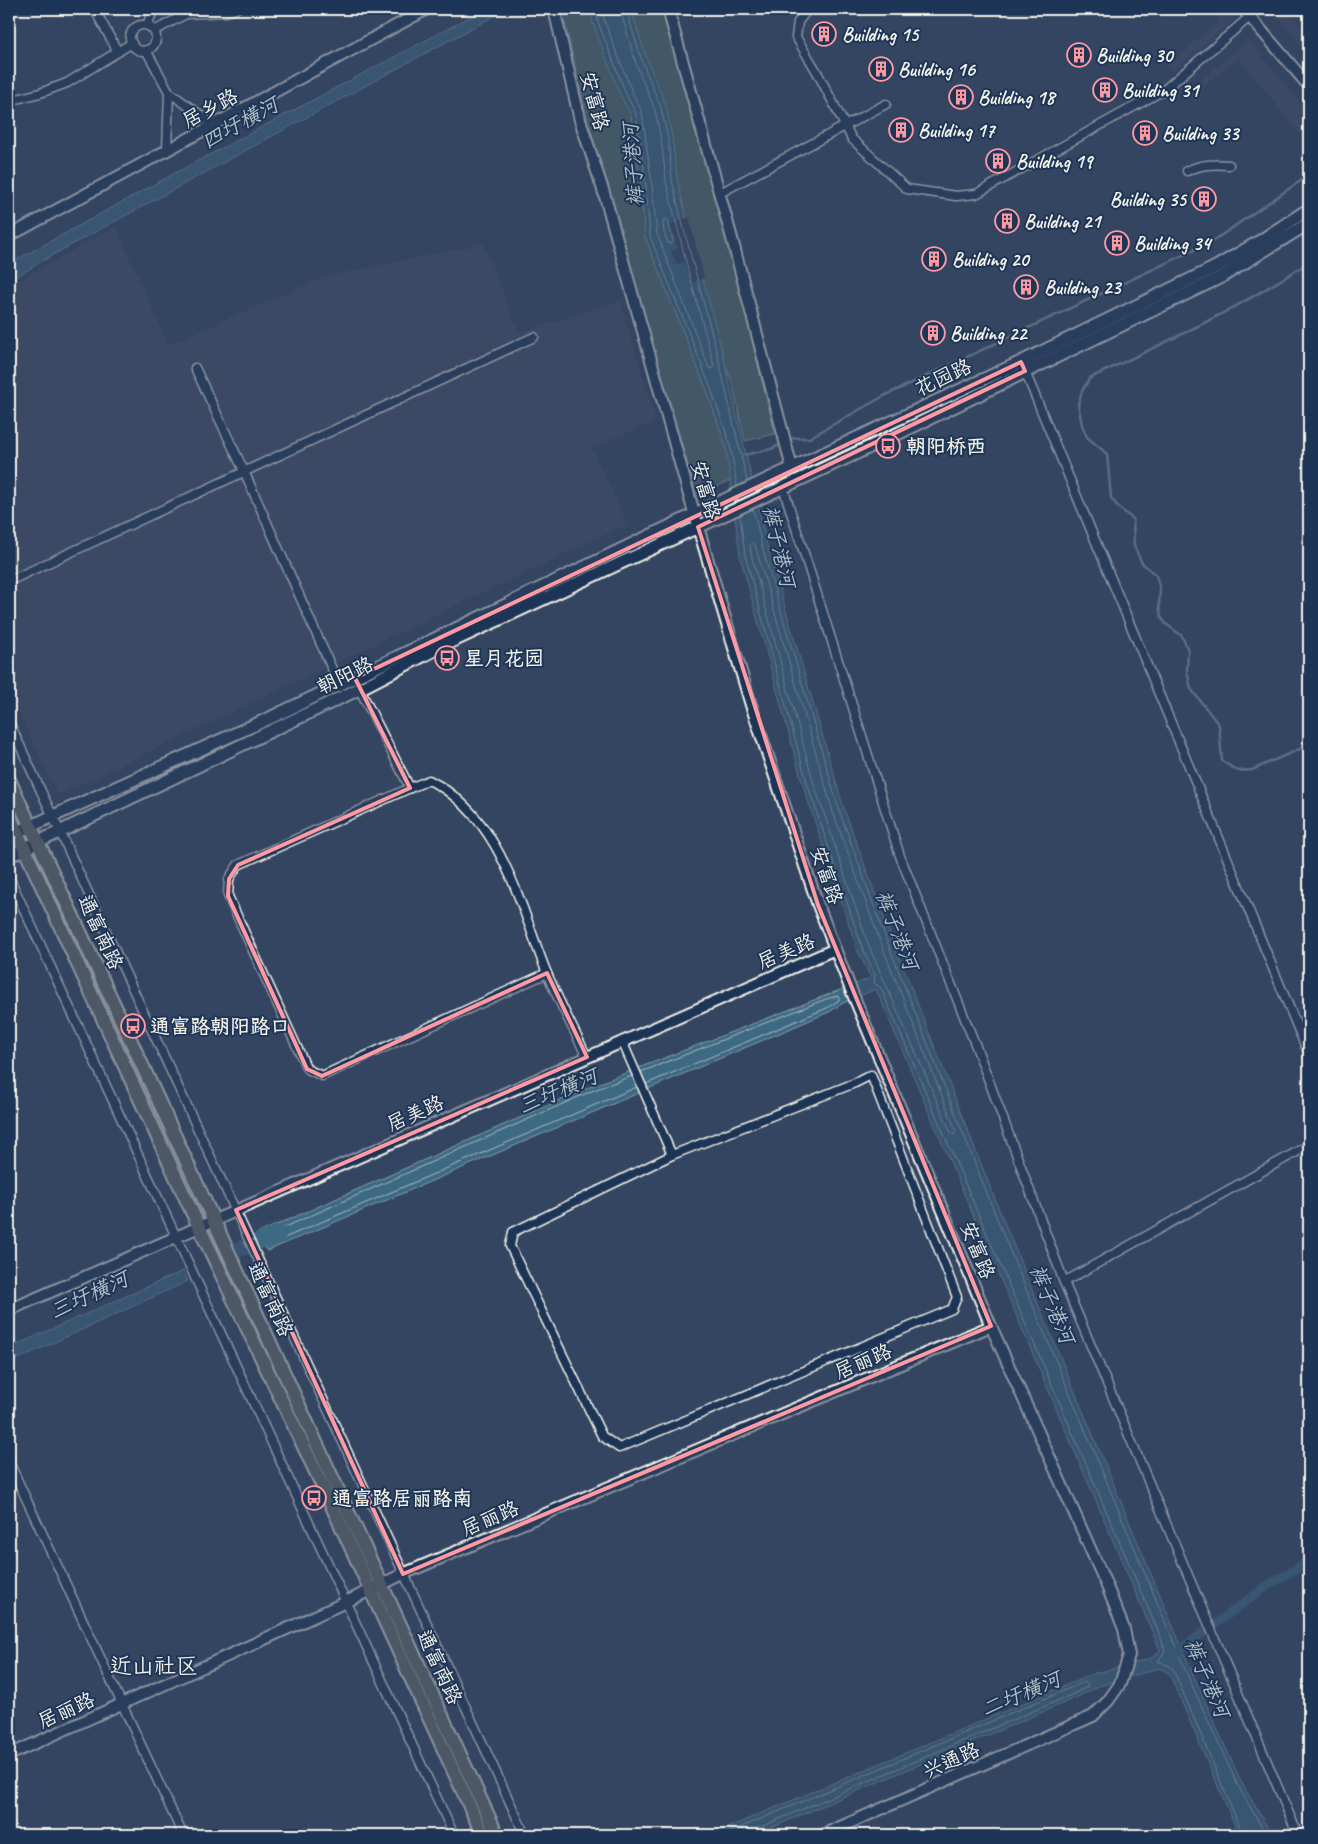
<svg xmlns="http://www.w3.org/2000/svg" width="1318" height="1844" viewBox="0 0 1318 1844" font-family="Caveat,'LXGW WenKai TC',sans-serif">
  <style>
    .built { fill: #445069 }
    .green { fill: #536f6d; stroke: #a4b0aa }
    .water { fill: #3d6983; stroke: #869fab }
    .pier { fill: #344562 }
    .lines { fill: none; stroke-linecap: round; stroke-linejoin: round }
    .shore { stroke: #abbbc0; stroke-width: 1 }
    .stream { stroke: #869fab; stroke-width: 2.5 }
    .canal { stroke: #3d6983; stroke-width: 9 }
    .river { stroke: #3d6983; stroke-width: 16 }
    .minor-casing { stroke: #f4f1e8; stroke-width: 11 }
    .tertiary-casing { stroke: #f4f1e8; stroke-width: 14 }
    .secondary-casing { stroke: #f4f1e8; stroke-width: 15 }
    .primary-casing { stroke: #f4f1e8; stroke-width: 16 }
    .minor { stroke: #1d3557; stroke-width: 8 }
    .tertiary { stroke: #1d3557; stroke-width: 10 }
    .secondary { stroke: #1d3557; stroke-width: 11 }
    .primary { stroke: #6b706d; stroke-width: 12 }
    .marked { fill: none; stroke: #ff9aa2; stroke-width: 4; stroke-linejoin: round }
    .labels { text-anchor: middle; stroke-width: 4; stroke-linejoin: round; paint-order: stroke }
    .poi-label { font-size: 20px; font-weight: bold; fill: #f4f1e8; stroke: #1d3557; text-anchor: start }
    .street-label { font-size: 20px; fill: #f4f1e8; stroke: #1d3557 }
    .water-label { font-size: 21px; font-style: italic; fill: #b4c1c5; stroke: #1d3557 }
    .quarter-label { font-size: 22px; fill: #f4f1e8; stroke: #1d3557 }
  </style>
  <rect width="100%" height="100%" fill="#344562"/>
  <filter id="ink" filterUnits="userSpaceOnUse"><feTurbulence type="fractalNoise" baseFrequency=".02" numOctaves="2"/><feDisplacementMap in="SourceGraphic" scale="10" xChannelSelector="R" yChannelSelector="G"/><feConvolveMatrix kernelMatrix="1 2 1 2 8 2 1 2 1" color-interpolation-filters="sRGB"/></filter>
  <g filter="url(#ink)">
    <!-- built -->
    <g class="built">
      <path d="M1208,9h16l9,10 -60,52 -5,-6 51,-44z"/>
      <path d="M1290,9h8l-7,6 18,18v20l-29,-35z"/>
      <path d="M1249,40l59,73 -3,4 4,5v19l-2,2 -69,-86 -50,42 -5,-4z"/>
      <path d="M116,227l52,118 157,-68 158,-33 36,89 101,-32 36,120 -65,26 36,77 -569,271 -49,-104v-405z"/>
    </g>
    <!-- green -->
    <g class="green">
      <path d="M562,9h41l28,106 10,71 4,51 61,151 20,58 5,34 -34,16 -110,-379z"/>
      <path d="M624,9h38l64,227 49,198 -30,7 -13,-59 -41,-99z"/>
    </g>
    <!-- water -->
    <g class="water">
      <path d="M485,9h22l-460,249 -38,23v-17l170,-93z"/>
      <path d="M591,9h40l16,51 19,46 6,31 5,42 9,37 36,135 46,198 76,260 47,128 117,295 187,447 46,103 31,53h-33l-70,-162 -10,-5 -60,18 -26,13 -319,136h-44l383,-161 52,-14 8,-3 7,-7 -284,-661 -33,14 -14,9 -562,239 -8,-10 -3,-7 336,-148 279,-108 -14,-29 -54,-164 -63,-229 -14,-110 -20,-58 -61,-151 -4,-51 -10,-71 -10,-18 -28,-74z"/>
      <path d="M1309,445v68c-5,-22 -9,-46 0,-68z"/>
      <path d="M183,1271l5,10 -179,82v-15z"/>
    </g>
    <!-- pier -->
    <path class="pier" d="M689,217l15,61 -13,5 -7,-21 -7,2 -6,-13 7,-2 -8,-24z"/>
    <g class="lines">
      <!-- shore -->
      <g class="shore">
        <path d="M596,9l2,13 28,72 10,20 10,72 4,50 60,150 20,58 7,42"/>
        <path d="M602,9l2,11 28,72 10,20 10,73 5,49 52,134 3,1 2,-3 -3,-12 -23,-84 -22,-89 -5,-42 -6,-29 -19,-46 -16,-55"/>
        <path d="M626,9l16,52 19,47 7,30 4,42 9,38 36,135 30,128"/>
        <path d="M665,219l3,2 5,20 -2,3 -3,-1 -4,-11 -1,-11z"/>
        <path d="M753,509l10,41 76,260 47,129 117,295 187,447 47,103 29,51"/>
        <path d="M740,515l5,40 62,228 55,164 13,28 -1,8 7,5 280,650 4,13 -7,10 12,5 4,5 69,164"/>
        <path d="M752,543l3,2 78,267 47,129 76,190 -2,4 -3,-2 -83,-189 -55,-163 -62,-227 -1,-9z"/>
        <path d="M641,1072l185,-73 11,-3 2,1v3l-12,8 -181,76"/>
        <path d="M632,1076l-38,14 -329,146 -1,3 6,5 367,-157"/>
        <path d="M723,1835l361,-153 4,2 -1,3 -16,8 -313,133 -3,3 -1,4"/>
      </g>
      <!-- stream -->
      <g class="stream">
        <path d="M1309,262c-69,46 -144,81 -219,116l-8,13 -4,13 4,21 5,12 20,17 4,44 8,10 14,11 1,27 8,17 14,12 4,14 -1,16 2,12 5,7 16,12 6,14 -1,21 4,18 28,36 3,36 16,10 14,-1 57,-25"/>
        <path d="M789,441l4,-3h16l75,-42 329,-155 96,-66"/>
        <path d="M744,455l27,-6 13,-6"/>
      </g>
      <!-- canal -->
      <path class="canal" d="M1174,1654l96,-70 39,-23"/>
      <!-- river -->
      <path class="river" d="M240,1249l39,-16"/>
      <!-- minor casing -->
      <g class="minor-casing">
        <g id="minor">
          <path d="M808,9l-10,13 -2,15 21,35 35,67 55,50 49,7 20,-2 188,-104 95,-81"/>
          <path d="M97,14l21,38"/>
          <path d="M147,25l7,-16"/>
          <circle cx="143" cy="38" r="13"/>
          <path d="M154,31l32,-17 40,-2 10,-3"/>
          <path d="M146,50l23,42"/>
          <path d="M9,101l31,-8 27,-10 65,-40"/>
          <path d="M167,150l2,-58 45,33"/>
          <path d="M1187,171c14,-7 26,-7 42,-6"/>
          <path d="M720,193l166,-89"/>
          <path d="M195,368l49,103 96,216"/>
          <path d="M1024,369l285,686"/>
          <path d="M783,487l117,369 77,193 87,233 234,553"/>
          <path d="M9,581l525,-244"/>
          <path d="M358,686l52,102"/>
          <path d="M9,722l516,1113"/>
          <path d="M9,877l445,958"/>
          <path d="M547,973l-225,103 -15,-7 -79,-173 1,-17 9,-14 172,-77 19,-8c72,36 90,123 117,191 12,29 27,57 41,86"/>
          <path d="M622,1041l50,114"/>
          <path d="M871,1075l86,222 -5,12 -333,139 -17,-12 -92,-190 3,-14 159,-77 183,-72z"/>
          <path d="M1064,1282l245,-137"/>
          <path d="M9,1462l174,373"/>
        </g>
      </g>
      <!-- tertiary casing -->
      <g class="tertiary-casing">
        <g id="tertiary">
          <path d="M554,9l26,111 24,73 94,334 53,178 67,200 31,80 142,341 115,258 18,45 5,26 -9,29 -12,17 -15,15 -271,119"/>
          <path d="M668,9l63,226 61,233"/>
          <path d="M1243,9l66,77"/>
          <path d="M9,236l418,-227"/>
          <path d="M9,1310l826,-361"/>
          <path d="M9,1755l337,-153 57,-28 588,-248"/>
        </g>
      </g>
      <!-- secondary casing -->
      <g class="secondary-casing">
        <g id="secondary">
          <path d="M9,836l263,-119 490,-235 259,-120 195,-95 44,-26 49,-32"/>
          <path d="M9,856l350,-167 79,-41 449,-209 334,-162 88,-54"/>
        </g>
      </g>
      <!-- primary casing -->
      <g class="primary-casing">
        <g id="primary">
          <path d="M9,780l115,246 373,809"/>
          <path d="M9,815l190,412 127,266 157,342"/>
        </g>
      </g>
      <!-- minor -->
      <use href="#minor" class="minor"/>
      <!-- tertiary -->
      <use href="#tertiary" class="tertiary"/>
      <!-- secondary -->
      <use href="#secondary" class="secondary"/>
      <!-- primary -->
      <use href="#primary" class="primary"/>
    </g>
  </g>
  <!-- marked area -->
  <path d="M0 0H1318V1844H0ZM1021,362l4,9 -327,156 120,378 173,421 -588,248 -167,-364 351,-153 -40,-84 -225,103 -15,-7 -79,-173 1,-17 9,-14 172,-77 -55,-110z" fill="#344562" fill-opacity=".55" fill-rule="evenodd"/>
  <path class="marked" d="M1021,362l4,9 -327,156 120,378 173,421 -588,248 -167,-364 351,-153 -40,-84 -225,103 -15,-7 -79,-173 1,-17 9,-14 172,-77 -55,-110z"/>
  <!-- icons -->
  <defs>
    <g id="building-ring" transform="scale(1.25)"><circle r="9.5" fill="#1d3557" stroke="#ff9aa2" stroke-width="1.5"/><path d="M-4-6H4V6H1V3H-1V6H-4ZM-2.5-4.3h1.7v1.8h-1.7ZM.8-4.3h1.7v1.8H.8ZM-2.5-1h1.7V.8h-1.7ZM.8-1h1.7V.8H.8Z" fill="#ff9aa2"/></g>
    <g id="bus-ring" transform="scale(1.25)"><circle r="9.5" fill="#1d3557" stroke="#ff9aa2" stroke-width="1.5"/><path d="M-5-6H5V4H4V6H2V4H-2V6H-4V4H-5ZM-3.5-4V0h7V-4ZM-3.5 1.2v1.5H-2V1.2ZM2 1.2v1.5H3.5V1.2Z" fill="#ff9aa2"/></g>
  </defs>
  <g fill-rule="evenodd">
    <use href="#building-ring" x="824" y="34"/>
    <use href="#building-ring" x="1079" y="55"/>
    <use href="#building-ring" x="881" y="69"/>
    <use href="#building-ring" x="1105" y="90"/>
    <use href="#building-ring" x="961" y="97"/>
    <use href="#building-ring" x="901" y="130"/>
    <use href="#building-ring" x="1145" y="133"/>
    <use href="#building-ring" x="998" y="161"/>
    <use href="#building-ring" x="1204" y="199"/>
    <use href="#building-ring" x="1007" y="221"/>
    <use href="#building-ring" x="1117" y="243"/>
    <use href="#building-ring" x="934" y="259"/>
    <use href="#building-ring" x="1026" y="287"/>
    <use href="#building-ring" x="933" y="333"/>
    <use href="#bus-ring" x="888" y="446"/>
    <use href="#bus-ring" x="447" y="658"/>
    <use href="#bus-ring" x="133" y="1026"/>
    <use href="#bus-ring" x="314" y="1498"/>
  </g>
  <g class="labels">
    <!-- poi labels -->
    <g class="poi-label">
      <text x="842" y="41">Building 15</text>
      <text x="1096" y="62">Building 30</text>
      <text x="898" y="76">Building 16</text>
      <text x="1122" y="97">Building 31</text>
      <text x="978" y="104">Building 18</text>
      <text x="918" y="137">Building 17</text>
      <text x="1162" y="140">Building 33</text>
      <text x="1016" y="168">Building 19</text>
      <text x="1186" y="206" text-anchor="end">Building 35</text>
      <text x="1024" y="228">Building 21</text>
      <text x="1134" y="250">Building 34</text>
      <text x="952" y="266">Building 20</text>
      <text x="1044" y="294">Building 23</text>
      <text x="950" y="340">Building 22</text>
      <text x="906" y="453">朝阳桥西</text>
      <text x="464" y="665">星月花园</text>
      <text x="150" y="1033">通富路朝阳路口</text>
      <text x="332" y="1505">通富路居丽路南</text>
    </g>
    <!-- street labels -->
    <g class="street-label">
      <text transform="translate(595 101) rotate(75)" y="7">安富路</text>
      <text transform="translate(210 108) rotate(-28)" y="7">居乡路</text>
      <text transform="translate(943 377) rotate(-25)" y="7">花园路</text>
      <text transform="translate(706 490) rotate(74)" y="7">安富路</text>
      <text transform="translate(345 675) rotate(-26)" y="7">朝阳路</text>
      <text transform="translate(827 875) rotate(71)" y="7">安富路</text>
      <text transform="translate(101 932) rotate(65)" y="7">通富南路</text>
      <text transform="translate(786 951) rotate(-23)" y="7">居美路</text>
      <text transform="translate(415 1113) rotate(-24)" y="7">居美路</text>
      <text transform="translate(978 1250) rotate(68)" y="7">安富路</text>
      <text transform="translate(271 1299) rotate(65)" y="7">通富南路</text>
      <text transform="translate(863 1361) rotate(-23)" y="7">居丽路</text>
      <text transform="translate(490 1518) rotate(-23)" y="7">居丽路</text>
      <text transform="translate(440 1667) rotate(65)" y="7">通富南路</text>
      <text transform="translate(66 1710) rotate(-24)" y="7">居丽路</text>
      <text transform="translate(951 1760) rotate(-24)" y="7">兴通路</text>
    </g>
    <!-- water labels -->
    <g class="water-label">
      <text transform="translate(240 123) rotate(-29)" y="7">四圩横河</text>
      <text transform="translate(633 165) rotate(-94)" y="7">裤子港河</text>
      <text transform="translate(779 546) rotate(77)" y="7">裤子港河</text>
      <text transform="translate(897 930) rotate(69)" y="7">裤子港河</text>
      <text transform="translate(558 1091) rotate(-23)" y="7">三圩横河</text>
      <text transform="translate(89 1295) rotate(-25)" y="7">三圩横河</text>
      <text transform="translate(1052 1304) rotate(67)" y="7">裤子港河</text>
      <text transform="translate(1207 1678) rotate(67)" y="7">裤子港河</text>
      <text transform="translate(1021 1694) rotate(-23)" y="7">二圩横河</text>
    </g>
    <!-- quarter labels -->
    <g class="quarter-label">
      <text x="154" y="1673">近山社区</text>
    </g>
  </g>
  <!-- margin -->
  <rect width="1318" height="1844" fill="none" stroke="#1d3557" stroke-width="30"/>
  <rect x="15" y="15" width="1288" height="1814" fill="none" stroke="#f4f1e8" stroke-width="2" filter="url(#ink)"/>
</svg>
